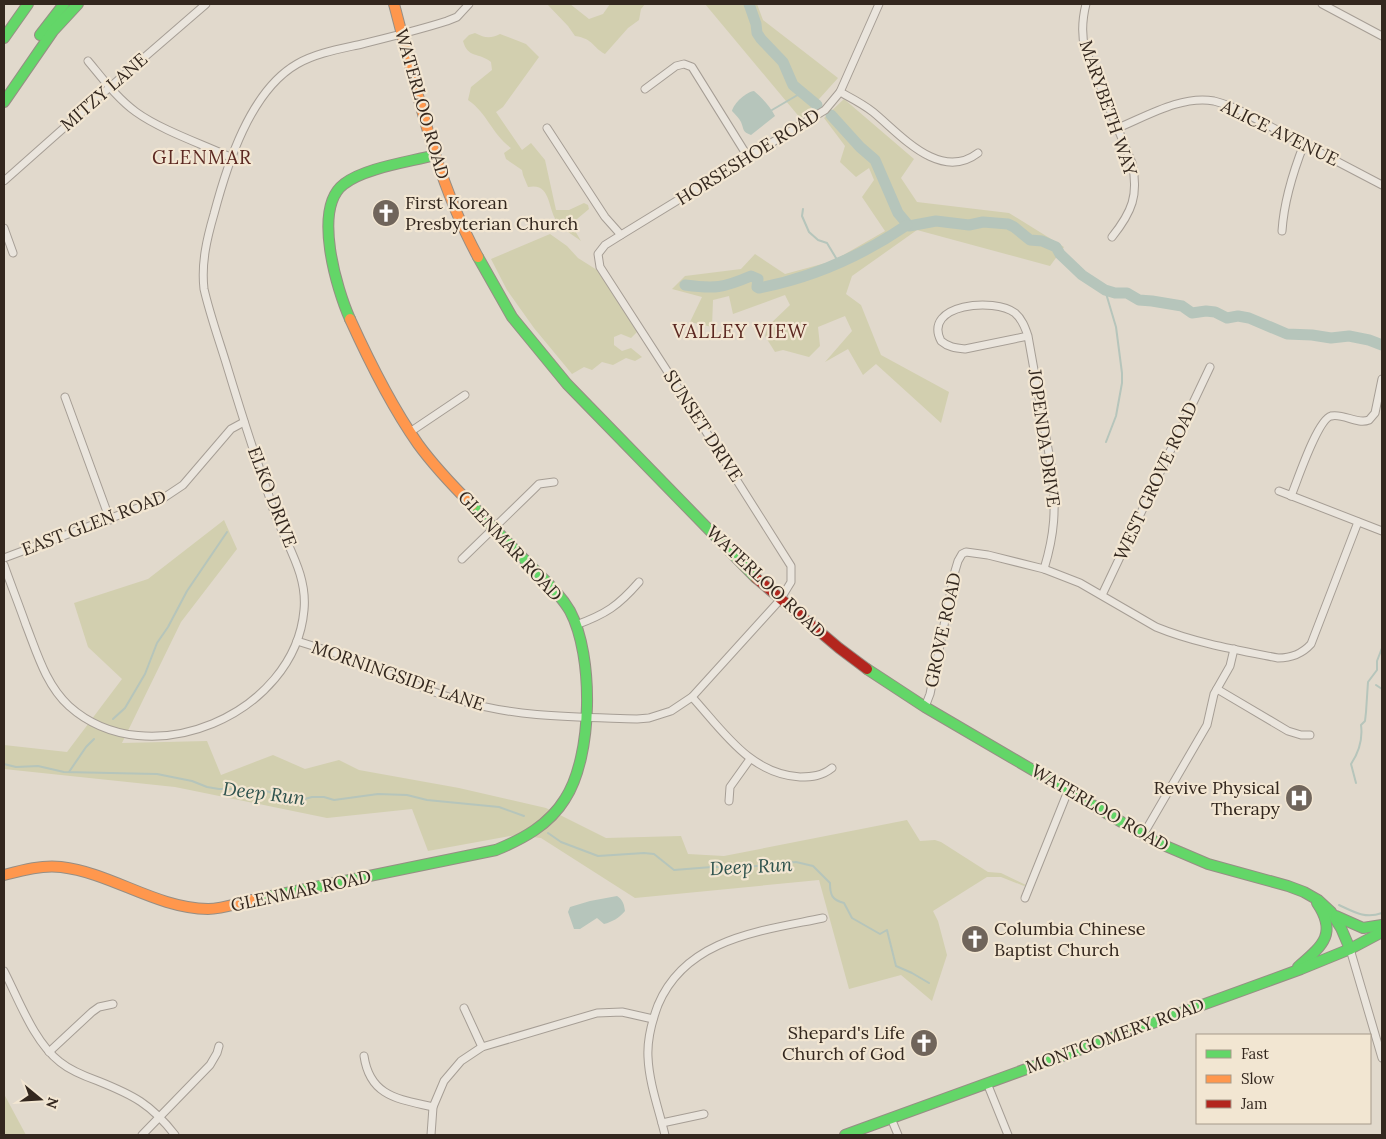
<svg xmlns="http://www.w3.org/2000/svg" width="1386" height="1139" viewBox="0 0 1386 1139" font-family="Lora,serif">
  <style>
    .green { fill: #d2cfaf }
    .water { fill: #b6c5bb }
    .lines { fill: none; stroke-linecap: round; stroke-linejoin: round }
    .stream { stroke: #b6c5bb; stroke-width: 2 }
    .river { stroke: #b6c5bb; stroke-width: 11 }
    .street-casing { stroke: #a69e95; stroke-width: 9 }
    .fast-casing { stroke: #968e84; stroke-width: 12 }
    .slow-casing { stroke: #968e84; stroke-width: 12 }
    .jam-casing { stroke: #968e84; stroke-width: 12 }
    .street { stroke: #eae5dd; stroke-width: 7 }
    .fast { stroke: #63d668; stroke-width: 10 }
    .slow { stroke: #ff974d; stroke-width: 10 }
    .jam { stroke: #b3261e; stroke-width: 10 }
    .labels { text-anchor: middle; stroke-width: 4.5; stroke-linejoin: round; paint-order: stroke }
    .street-label { font-size: 18px; fill: #33271e; stroke: #f2e6d2 }
    .poi-label { font-size: 18px; fill: #33271e; stroke: #f2e6d2; text-anchor: start }
    .neighbourhood-label { font-size: 19px; letter-spacing: 1px; fill: #5c2821; stroke: #f2e6d2 }
    .water-label { font-size: 19px; font-style: italic; fill: #2e524d; stroke: #f2e6d2 }
  </style>
  <rect width="100%" height="100%" fill="#e1d9cc"/>
  <!-- green -->
  <g class="green">
    <path d="M547,4h23l19,15 14,-5 7,-10h35l-4,5 -2,11 -11,8 -23,26c-13,-7 -11,-15 -30,-18l-7,-10z"/>
    <path d="M705,4h52l6,16 75,58 -37,41z"/>
    <path d="M475,33c10,5 15,6 25,1l26,10 13,13 -36,50 -7,5 26,38 9,-7 14,17 11,50h13l15,-7 4,2 1,4 -18,15 10,17c-8,-6 -17,-11 -23,-18 -11,-13 -6,-41 -30,-36l-5,-12 -1,-5 -16,-11 -2,-6 7,-5c-19,-14 -24,-35 -43,-48l3,-13 21,-17 -1,-8c-12,-10 -23,-3 -28,-21l6,-6z"/>
    <path d="M844,99l70,60 -13,19 16,24 92,11 55,34 -14,19 -133,-36 -65,46 -6,18 15,11 20,50 68,37 -8,31 -65,-59 -13,11 -15,-26 -23,13 27,-31 -7,-15 -27,11 2,19 -11,11 -26,-7 -8,2 -10,-16 3,-10 22,-21 -5,-10 -52,19 -4,-18 -16,4 -1,27 -22,-5 12,-25 -30,-8 13,-13 56,-7 14,-15 30,20 48,-13 52,-30 -23,-34 12,-17 -5,-12 -13,9 -16,-15 5,-16 -21,-28z"/>
    <path d="M550,234l17,12 11,12 19,12 40,62 -6,6 -10,-4 -7,3v8l8,6 9,-3 11,9 -7,4 -9,-3 -13,7 -11,-3 -10,8 -8,-3 -12,7 -38,-46 -27,-38 -16,-31z"/>
    <path d="M224,520l13,29 -56,73 -59,121 85,-2 14,34 52,-20 32,14 34,-9 20,10 100,18 87,20 60,30 75,-2 7,18 36,2 183,-36 13,21 15,-1 6,2 47,30 13,1 25,12 -2,1 -23,-9h-14l-54,34 5,10 9,34 -15,46 -31,-26 -52,14 -30,-109 -184,18 -94,-60 -25,-3 -88,16 -16,-42 -85,9 -152,-31 -171,-18v-24l63,7 55,-73 -34,-32 -14,-44 74,-24z"/>
    <path d="M4,1094l22,41h-22z"/>
  </g>
  <!-- water -->
  <g class="water">
    <path d="M754,91c8,7 16,15 21,25l-24,19c-9,-3 -7,-6 -10,-13 -2,-4 -6,-8 -9,-11 2,-8 14,-19 22,-20z"/>
    <path d="M617,896c6,4 7,8 8,15 -6,7 -13,11 -21,13l-7,-6 -17,11h-6l-6,-17 2,-5 20,-6z"/>
  </g>
  <g class="lines">
    <!-- stream -->
    <g class="stream">
      <path d="M772,110l29,-17"/>
      <path d="M803,209l-1,7 7,16 9,8 9,3 12,20"/>
      <path d="M1105,290l11,37 6,46v10l-6,33 -10,26"/>
      <path d="M1376,685l6,4"/>
      <path d="M113,719l12,-11 20,-34 12,-31 11,-16 19,-36 40,-59"/>
      <path d="M4,764l12,3 22,-1 26,6 93,2 35,7 15,6 12,2h41l28,9 13,2 11,-3h12l10,3 44,-6 29,1 20,5 72,7 25,9"/>
      <path d="M69,772l17,-25 8,-8"/>
      <path d="M1356,783l-5,-19c8,-12 12,-24 10,-39l4,-4 1,-9 2,-30 9,-12v-9l5,-13"/>
      <path d="M548,833l13,9 37,14 46,-3 10,1 20,16 38,-3h35l49,-5 17,4 17,17c0,12 2,17 14,20l8,15 28,16 7,-4 9,36 16,7 17,10"/>
      <path d="M1339,905c15,7 26,14 43,8"/>
    </g>
    <!-- river -->
    <g class="river">
      <path d="M749,4l7,20 1,9 4,6 22,23 10,23 24,20"/>
      <path d="M831,115l29,32 15,13 23,53 11,13 27,-5 33,4 14,-3 25,2 6,3 16,13 12,1 14,6 4,7 22,21 23,15 10,3h12l12,7 13,1 30,5 10,7 14,-2 9,1 12,6 11,-2 11,2 38,16 25,1 19,3 18,-2 20,4 13,5"/>
      <path d="M685,285c30,4 38,3 66,-9l7,3 -1,8 2,1c52,-10 104,-33 148,-63"/>
    </g>
    <!-- street casing -->
    <g class="street-casing">
      <g id="street">
        <path d="M1086,4c-4,16 -5,29 -1,45l47,114c7,32 0,49 -20,74"/>
        <path d="M1322,4l60,32"/>
        <path d="M88,61c15,18 29,37 48,51 25,18 66,32 94,45"/>
        <path d="M645,89l31,-23 8,-2 8,3 56,90"/>
        <path d="M840,92c11,6 23,12 33,20 28,23 67,70 105,41"/>
        <path d="M547,128l58,89 16,18"/>
        <path d="M1118,128c29,-12 64,-33 96,-27 8,2 15,5 23,8l145,76"/>
        <path d="M4,181l106,-94 96,-83"/>
        <path d="M4,228l9,25"/>
        <path d="M1282,231c2,-31 11,-59 22,-87"/>
        <path d="M1028,336l-63,13c-10,-1 -17,-2 -24,-8 -19,-37 54,-44 74,-28 7,6 10,14 13,23l24,135c4,38 3,62 -8,98"/>
        <path d="M65,397l45,123"/>
        <path d="M410,432l55,-37"/>
        <path d="M1279,491l103,40"/>
        <path d="M1291,496c6,-14 26,-76 40,-80 13,-3 26,9 38,4l6,-7 7,-34"/>
        <path d="M4,558l158,-59 21,-14 48,-56 13,-7"/>
        <path d="M462,559l72,-70 5,-5 15,-2"/>
        <path d="M4,565c7,20 15,40 22,60 11,28 20,60 43,81 79,71 226,8 235,-96 3,-31 -12,-56 -24,-84 -5,-9 -8,-20 -11,-30 -15,-43 -29,-87 -42,-130 -8,-26 -17,-51 -23,-77 -3,-26 3,-51 10,-75 13,-49 36,-123 83,-150 19,-11 43,-15 65,-20 28,-7 57,-14 85,-23l10,-4 12,-13"/>
        <path d="M1102,595l108,-228"/>
        <path d="M576,625c30,-11 42,-19 63,-43"/>
        <path d="M297,641c26,8 51,16 76,26 29,12 59,26 89,34 58,17 116,16 175,18l12,-1 22,-7 21,-14 88,-97 11,-18v-16l-98,-155 -93,-144 -2,-13 7,-9 16,-10 204,-125 15,-18 39,-88"/>
        <path d="M1217,689l71,42 13,4h9"/>
        <path d="M692,697c31,34 58,77 108,80 12,0 22,-1 32,-9"/>
        <path d="M925,707l5,-13 25,-123 3,-10 4,-7 4,-2 22,3 56,14 36,14 76,44c39,16 81,23 122,31 14,0 24,-4 33,-14l47,-122"/>
        <path d="M729,801l1,-14 20,-28"/>
        <path d="M1143,835l64,-110 7,-31 16,-28 4,-17"/>
        <path d="M1025,898l43,-107"/>
        <path d="M1350,949l32,109"/>
        <path d="M4,971c15,29 30,71 56,91 11,9 24,14 38,19 35,14 53,23 77,54"/>
        <path d="M464,1008l18,39"/>
        <path d="M49,1052l43,-40 7,-5 14,-3"/>
        <path d="M364,1056c6,41 35,43 69,51"/>
        <path d="M987,1083l21,52"/>
        <path d="M891,1118l7,17"/>
        <path d="M662,1123l42,-9"/>
        <path d="M142,1135l68,-70 7,-12 2,-7"/>
        <path d="M431,1135l2,-28 11,-26 17,-20 21,-14 115,-34 25,-1 31,7"/>
        <path d="M665,1135c-6,-25 -16,-52 -17,-78 -1,-18 4,-36 10,-52 28,-67 103,-74 165,-87"/>
      </g>
    </g>
    <!-- fast casing -->
    <g class="fast-casing">
      <g id="fast">
        <path d="M40,35l24,-31"/>
        <path d="M4,38l24,-34"/>
        <path d="M4,102l49,-71 25,-27"/>
        <path d="M478,257l34,60 55,67 189,194"/>
        <path d="M350,319c-13,-29 -38,-111 -6,-135 20,-16 65,-22 91,-29"/>
        <path d="M867,669l58,38 229,134 54,23 80,22 16,6 14,8 13,12 10,16 9,21"/>
        <path d="M257,899l239,-49c27,-11 53,-25 69,-51 28,-43 29,-143 5,-188 -11,-19 -28,-33 -43,-49 -18,-18 -37,-38 -55,-57"/>
        <path d="M1336,916l27,12 19,-3"/>
        <path d="M1298,967c24,-21 40,-33 19,-64"/>
        <path d="M845,1135l456,-166 49,-20 32,-17"/>
      </g>
    </g>
    <!-- slow casing -->
    <g class="slow-casing">
      <g id="slow">
        <path d="M394,4c23,86 41,174 84,253"/>
        <path d="M350,319c19,42 42,88 68,125 16,22 35,42 54,61"/>
        <path d="M4,875c19,-5 37,-10 57,-8 51,6 94,41 147,42 15,0 33,-7 49,-10"/>
      </g>
    </g>
    <!-- jam casing -->
    <g class="jam-casing">
      <path id="jam" d="M756,578l83,70 28,21"/>
    </g>
    <!-- street -->
    <use href="#street" class="street"/>
    <!-- fast -->
    <use href="#fast" class="fast"/>
    <!-- slow -->
    <use href="#slow" class="slow"/>
    <!-- jam -->
    <use href="#jam" class="jam"/>
  </g>
  <!-- icons -->
  <defs>
    <g id="church-disc" transform="scale(1.4375)"><circle r="9.5" fill="#70655b" stroke="#f2e6d2"/><path d="M-1.2-6h2.4v3.5h3.3v2.4h-3.3V6h-2.4V-.1h-3.3v-2.4h3.3Z" fill="#fff"/></g>
    <g id="hospital-disc" transform="scale(1.4375)"><circle r="9.5" fill="#70655b" stroke="#f2e6d2"/><path d="M-5-5h3v3.5h4V-5h3V5h-3V1.5h-4V5h-3Z" fill="#fff"/></g>
  </defs>
  <g fill-rule="evenodd">
    <use href="#church-disc" x="386" y="213"/>
    <use href="#hospital-disc" x="1299" y="798"/>
    <use href="#church-disc" x="975" y="939"/>
    <use href="#church-disc" x="924" y="1043"/>
  </g>
  <g class="labels">
    <!-- street labels -->
    <g class="street-label">
      <text transform="translate(104 92) rotate(-41)" y="6">MITZY LANE</text>
      <text transform="translate(422 104) rotate(74)" y="6">WATERLOO ROAD</text>
      <text transform="translate(1108 108) rotate(71)" y="6">MARYBETH WAY</text>
      <text transform="translate(1280 133) rotate(26)" y="6">ALICE AVENUE</text>
      <text transform="translate(748 157) rotate(-32)" y="6">HORSESHOE ROAD</text>
      <text transform="translate(703 426) rotate(57)" y="6">SUNSET DRIVE</text>
      <text transform="translate(1044 438) rotate(82)" y="6">JOPENDA DRIVE</text>
      <text transform="translate(1156 481) rotate(-65)" y="6">WEST GROVE ROAD</text>
      <text transform="translate(272 497) rotate(69)" y="6">ELKO DRIVE</text>
      <text transform="translate(94 523) rotate(-21)" y="6">EAST GLEN ROAD</text>
      <text transform="translate(510 546) rotate(47)" y="6">GLENMAR ROAD</text>
      <text transform="translate(766 582) rotate(43)" y="6">WATERLOO ROAD</text>
      <text transform="translate(943 630) rotate(-78)" y="6">GROVE ROAD</text>
      <text transform="translate(398 676) rotate(19)" y="6">MORNINGSIDE LANE</text>
      <text transform="translate(1100 808) rotate(30)" y="6">WATERLOO ROAD</text>
      <text transform="translate(301 891) rotate(-12)" y="6">GLENMAR ROAD</text>
      <text transform="translate(1115 1036) rotate(-20)" y="6">MONTGOMERY ROAD</text>
    </g>
    <!-- poi labels -->
    <g class="poi-label">
      <text x="405" y="209">First Korean<tspan x="405" dy="21">Presbyterian Church</tspan></text>
      <text x="1280" y="794" text-anchor="end">Revive Physical<tspan x="1280" dy="21">Therapy</tspan></text>
      <text x="994" y="935">Columbia Chinese<tspan x="994" dy="21">Baptist Church</tspan></text>
      <text x="905" y="1039" text-anchor="end">Shepard's Life<tspan x="905" dy="21">Church of God</tspan></text>
    </g>
    <!-- neighbourhood labels -->
    <g class="neighbourhood-label">
      <text x="202" y="164">GLENMAR</text>
      <text x="740" y="338">VALLEY VIEW</text>
    </g>
    <!-- water labels -->
    <g class="water-label">
      <text transform="translate(264 793) rotate(7)" y="7">Deep Run</text>
      <text transform="translate(751 866) rotate(-3)" y="7">Deep Run</text>
    </g>
  </g>
  <!-- border -->
  <rect width="1386" height="1139" fill="none" stroke="#33271e" stroke-width="10"/>
  <!-- legend -->
  <rect x="1196" y="1034" width="175" height="90" fill="#f2e6d2" stroke="#a69a8a"/>
  <rect x="1206" y="1050" width="25" height="8" fill="#63d668" stroke="#a69a8a"/>
  <text x="1241" y="1059" font-size="15" fill="#33271e">Fast</text>
  <rect x="1206" y="1075" width="25" height="8" fill="#ff974d" stroke="#a69a8a"/>
  <text x="1241" y="1084" font-size="15" fill="#33271e">Slow</text>
  <rect x="1206" y="1100" width="25" height="8" fill="#b3261e" stroke="#a69a8a"/>
  <text x="1241" y="1109" font-size="15" fill="#33271e">Jam</text>
  <!-- north arrow -->
  <g transform="translate(40 1099) rotate(108)" stroke="#f2e6d2" stroke-width="4" paint-order="stroke">
  <path d="M0-4L9 19L0 12L-9 19Z" fill="#33271e"/>
  <text y="-8" font-size="14" font-weight="bold" text-anchor="middle" fill="#33271e">N</text>
  </g>
</svg>
